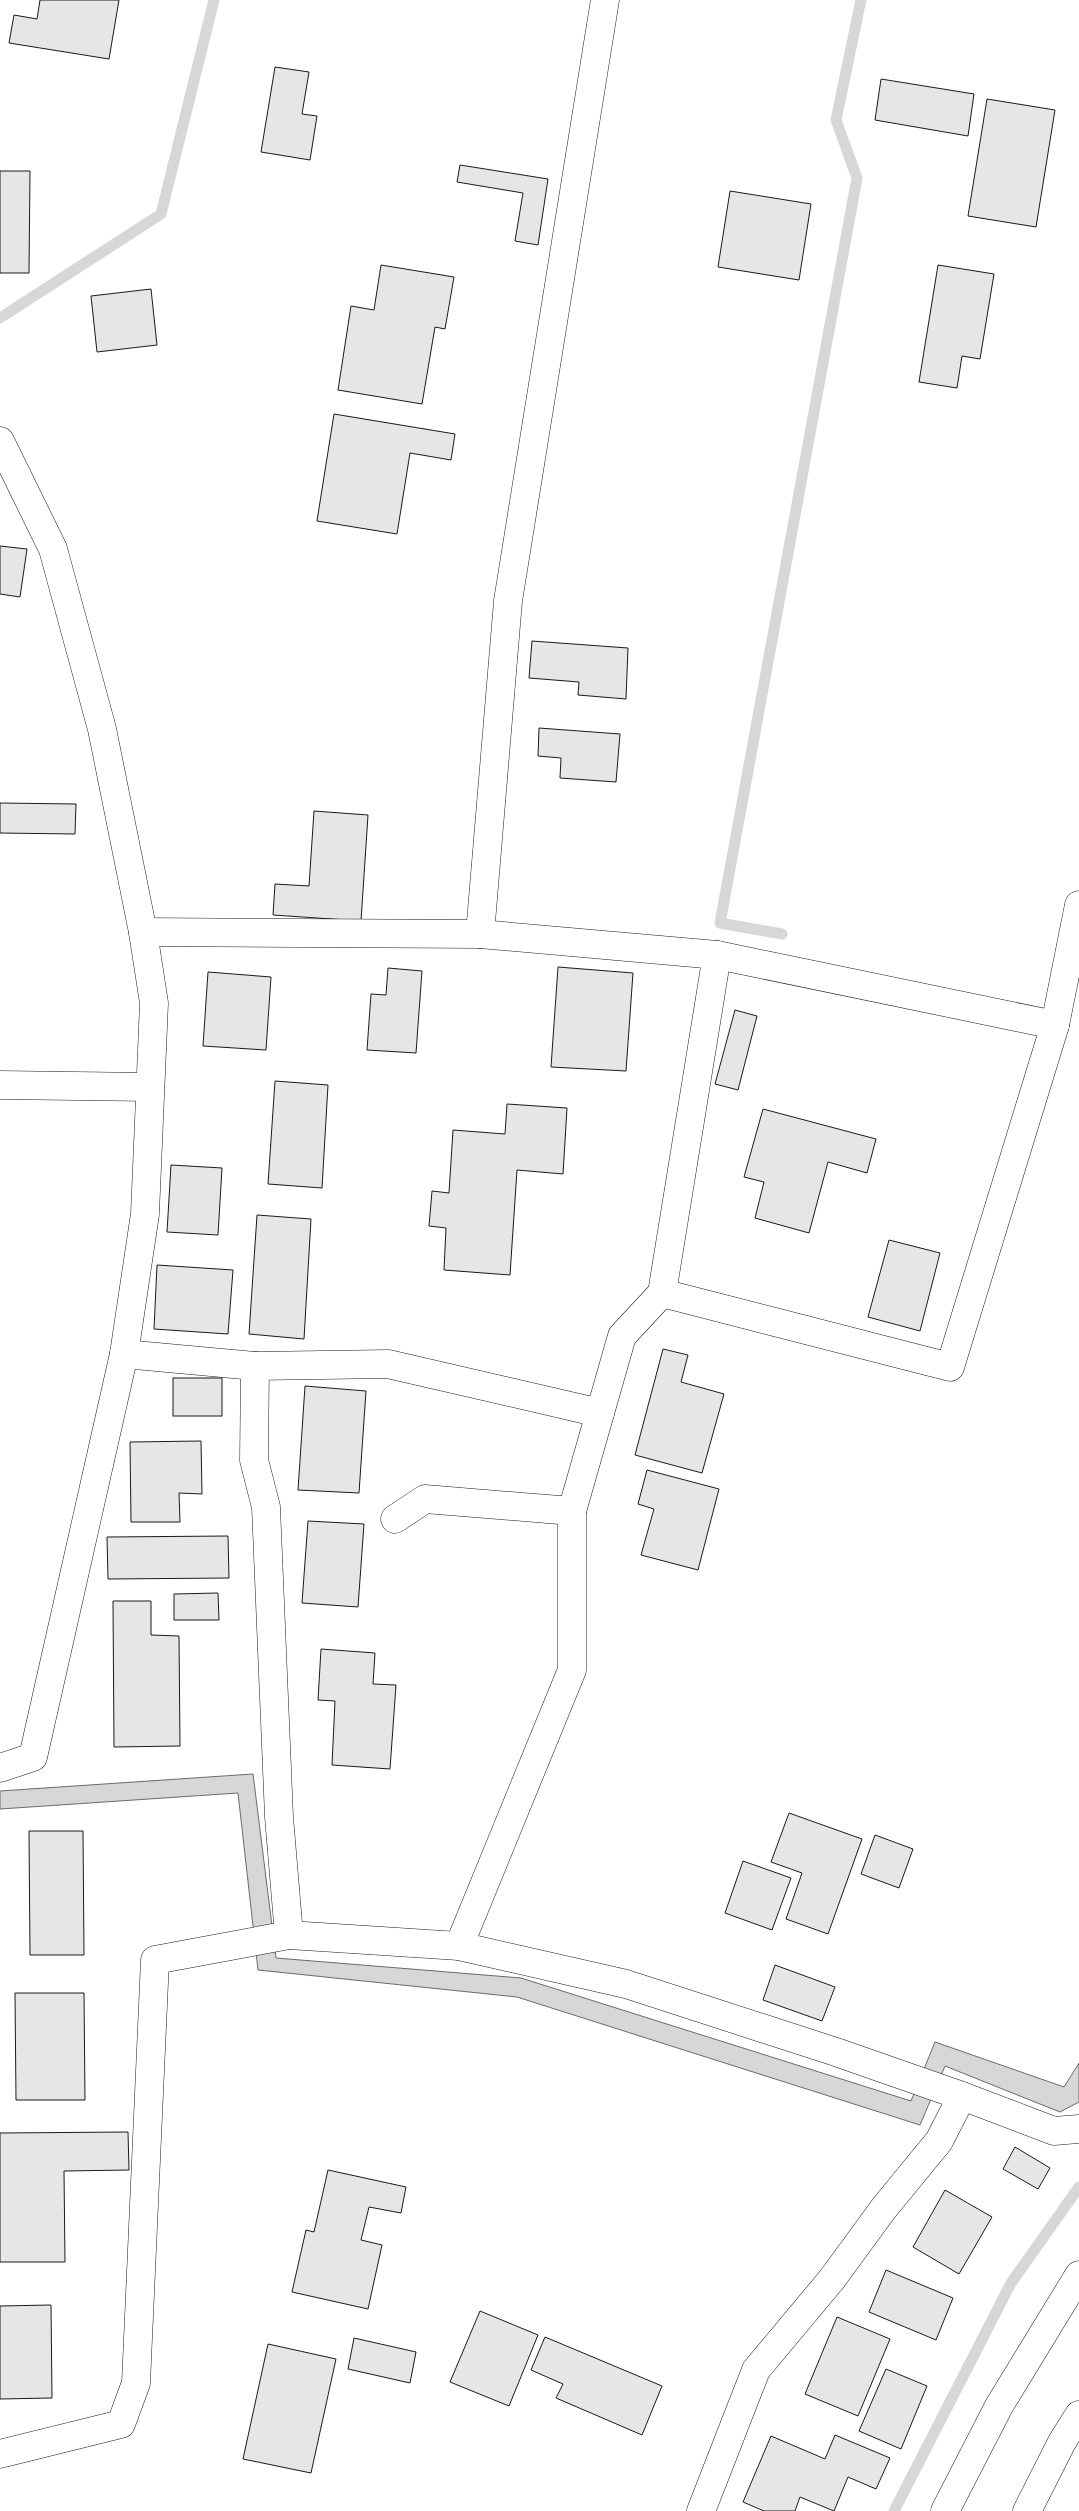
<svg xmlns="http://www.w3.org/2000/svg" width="1079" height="2511" viewBox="0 0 1079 2511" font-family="'PT Sans Narrow',sans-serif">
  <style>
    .water { fill: #d7d7d7; stroke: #6a6a6a }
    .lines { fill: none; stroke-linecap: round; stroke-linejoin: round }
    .stream { stroke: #d7d7d7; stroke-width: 11 }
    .building { fill: #e6e6e6; stroke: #1a1a1a }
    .minor-casing { stroke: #1a1a1a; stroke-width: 29 }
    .minor { stroke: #fff; stroke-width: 28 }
  </style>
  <rect width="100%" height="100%" fill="#fff"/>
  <!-- water -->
  <path class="water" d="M253,1774l23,184 245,20 390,123 24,-59 129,45 15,-24v39l-19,10 -115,-46 -25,59 -403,-128 -259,-27 -20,-177 -238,16v-18z"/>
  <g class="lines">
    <!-- stream -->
    <g class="stream">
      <path d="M0,318l161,-104 53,-214"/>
      <path d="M782,934l-62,-11 137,-745 -21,-58 25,-120"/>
      <path d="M894,2511l117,-228 68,-96"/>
    </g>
  </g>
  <!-- building -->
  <g class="building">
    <path d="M40,0h79l-10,59 -100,-16 5,-28 23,4z"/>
    <path d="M275,67l34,5 -7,42 15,2 -7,44 -49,-8z"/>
    <path d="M881,79l93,15 -6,42 -93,-16z"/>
    <path d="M987,99l68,11 -19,117 -68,-11z"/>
    <path d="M460,165l88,14 -10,66 -23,-4 8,-48 -66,-11z"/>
    <path d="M0,171h30l-1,102h-29z"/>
    <path d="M730,191l81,13 -12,76 -81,-13z"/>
    <path d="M381,265l73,12 -9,52 -10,-2 -13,77 -84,-14 13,-84 23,4z"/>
    <path d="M938,265l56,9 -14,85 -18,-3 -5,32 -38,-6z"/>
    <path d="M151,289l6,56 -60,7 -6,-56z"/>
    <path d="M334,414l121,20 -4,26 -41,-7 -13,81 -80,-13z"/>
    <path d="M0,546l27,3 -7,48 -20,-3z"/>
    <path d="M532,641l96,7 -2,51 -48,-4 1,-13 -50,-4z"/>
    <path d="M539,728l81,6 -4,48 -56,-4 1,-20 -23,-2z"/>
    <path d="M0,803l76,1 -1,30 -75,-1z"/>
    <path d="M314,811l54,4 -7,106 -88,-6 2,-31 34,2z"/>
    <path d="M558,967l75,6 -7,98 -75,-4z"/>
    <path d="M388,968l34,3 -6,82 -49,-3 4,-56 15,1z"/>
    <path d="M208,972l63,5 -5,73 -63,-4z"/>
    <path d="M735,1010l22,6 -19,74 -23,-6z"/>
    <path d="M275,1081l53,4 -6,103 -54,-4z"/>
    <path d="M507,1104l60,4 -4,66 -46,-4 -7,105 -66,-5 2,-42 -17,-2 3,-35 17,2 4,-63 52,4z"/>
    <path d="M763,1109l113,30 -9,34 -39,-11 -19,71 -54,-15 9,-36 -20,-5z"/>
    <path d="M171,1165l51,3 -4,67 -51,-3z"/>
    <path d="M257,1215l54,4 -7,120 -55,-5z"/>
    <path d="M889,1240l51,13 -20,78 -52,-14z"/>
    <path d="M157,1265l76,5 -5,64 -74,-5z"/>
    <path d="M663,1349l25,6 -7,27 43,12 -22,79 -67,-18z"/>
    <rect x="173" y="1378" width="49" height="38"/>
    <path d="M305,1386l61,5 -7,102 -61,-3z"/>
    <path d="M201,1441l1,53 -23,-1 1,29h-49l-1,-80z"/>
    <path d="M647,1470l72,19 -21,81 -57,-15 13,-46 -16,-5z"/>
    <path d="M308,1521l56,3 -6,83 -56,-4z"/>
    <path d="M228,1536l1,42 -121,1 -1,-42z"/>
    <path d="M218,1593l1,27h-45v-26z"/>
    <path d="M113,1601h38v34l28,1 1,110 -66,1z"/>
    <path d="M321,1649l54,4 -2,31 23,1 -6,84 -58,-4 3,-64 -17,-1z"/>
    <path d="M789,1813l73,26 -34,95 -42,-15 16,-46 -31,-11z"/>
    <path d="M29,1831h54l1,124h-54z"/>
    <path d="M875,1835l38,14 -14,39 -38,-14z"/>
    <path d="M743,1861l48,17 -19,52 -47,-17z"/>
    <path d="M775,1965l60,22 -13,34 -59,-21z"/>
    <path d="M15,1993h69l1,107h-69z"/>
    <path d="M128,2132l1,38 -65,1 1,91h-65v-129z"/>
    <path d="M1015,2147l35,21 -12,21 -35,-20z"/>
    <path d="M328,2170l78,17 -5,26 -32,-6 -8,33 21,5 -14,64 -76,-17 14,-62 8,2z"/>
    <path d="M945,2190l47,27 -33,57 -46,-27z"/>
    <path d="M886,2270l67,28 -17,42 -67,-28z"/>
    <path d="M51,2305l1,93 -52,1v-93z"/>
    <path d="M480,2311l58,24 -29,71 -59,-24z"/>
    <path d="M837,2317l53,22 -32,77 -53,-22z"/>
    <path d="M545,2337l117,49 -20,49 -86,-37 7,-14 -32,-14z"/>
    <path d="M354,2338l62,14 -6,31 -62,-14z"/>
    <path d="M268,2344l68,15 -25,114 -68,-14z"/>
    <path d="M886,2369l41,17 -26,63 -42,-18z"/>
    <path d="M835,2435l55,23 -14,31 -28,-12 -14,34 -34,-14 -5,14h-31l-21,-9 28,-66 54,23z"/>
  </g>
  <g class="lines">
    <!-- minor casing -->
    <g class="minor-casing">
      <g id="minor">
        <path d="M0,441l53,108 49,180 41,203 11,71 -9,211 -21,140 -91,403 -33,11"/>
        <path d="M143,932l337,2 237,21 338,70 24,-120"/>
        <path d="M480,934l28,-333 97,-601"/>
        <path d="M0,1085l150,2"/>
        <path d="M662,1293l288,74 105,-342"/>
        <path d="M124,1354l131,12 133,-2 212,49"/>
        <path d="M255,1366l-1,94 12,47 13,310 10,118"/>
        <path d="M395,1519l30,-20 147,12"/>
        <path d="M459,1946l113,-276v-159l50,-175 40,-43 55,-338"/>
        <path d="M0,2454l121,-30 15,-41 19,-423 134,-25 170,11 167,38 210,68 126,44 92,35 25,-2"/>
        <path d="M701,2511l55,-141 76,-91 52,-71 55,-67 23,-45"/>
        <path d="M945,2511l54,-105 80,-131"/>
        <path d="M1027,2511l35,-69 17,-27"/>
      </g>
    </g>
    <!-- minor -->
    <use href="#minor" class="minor"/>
  </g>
</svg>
